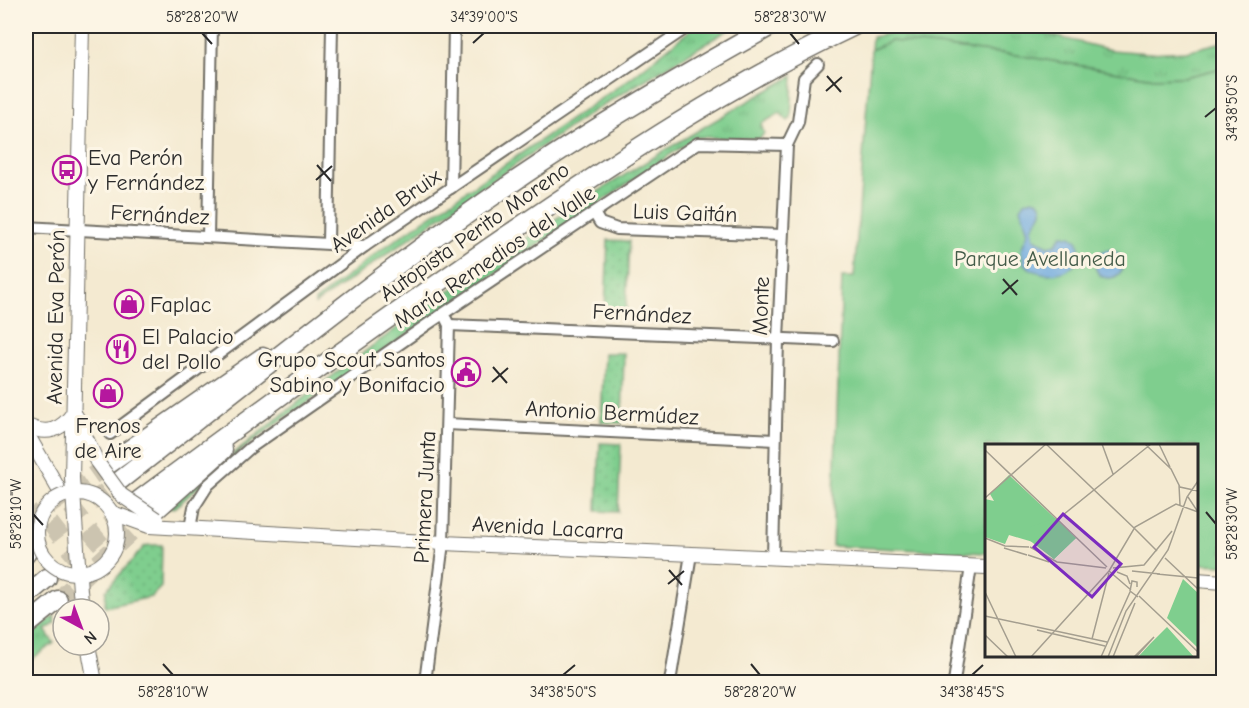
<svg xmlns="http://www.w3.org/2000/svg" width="1249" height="708" viewBox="0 0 1249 708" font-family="'Comic Neue',sans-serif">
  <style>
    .grass { fill: url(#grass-tufts); stroke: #557c5c; stroke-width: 1.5 }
    .park { fill: url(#park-dots); stroke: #557c5c; stroke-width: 1.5 }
    .garden { fill: #7fce8e; stroke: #557c5c; stroke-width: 1.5 }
    .water { fill: #6da9de; stroke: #4c6a84; stroke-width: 1.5 }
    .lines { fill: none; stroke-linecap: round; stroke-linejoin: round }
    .highway-tunnel { stroke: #ccc4b0; stroke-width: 18; stroke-dasharray: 18 9; stroke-linecap: butt }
    .street-casing { stroke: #716e65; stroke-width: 14 }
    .secondary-casing { stroke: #716e65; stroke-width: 16 }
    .highway-casing { stroke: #716e65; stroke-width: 21 }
    .street { stroke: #fff; stroke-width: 10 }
    .secondary { stroke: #fff; stroke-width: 14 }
    .highway { stroke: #fff; stroke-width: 18 }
    .secondary-bridge-casing { stroke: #716e65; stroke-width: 16; stroke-linecap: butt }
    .secondary-bridge { stroke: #fff; stroke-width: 14 }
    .ticks { fill: none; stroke: #2b2b2b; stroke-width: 2 }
    .labels { text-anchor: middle; stroke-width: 6; stroke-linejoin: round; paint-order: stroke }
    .poi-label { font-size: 22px; fill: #2b2b2b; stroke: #fcf5e5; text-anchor: start }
    .street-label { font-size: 22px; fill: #2b2b2b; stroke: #fcf5e5 }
    .park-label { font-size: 22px; fill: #445c49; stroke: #fcf5e5 }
    .inset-road { fill: none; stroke: #a49e8f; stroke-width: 1.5 }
    .view { fill: #7b2cbf; fill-opacity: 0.15; stroke: #7b2cbf; stroke-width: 3 }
    .inset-edge { fill: none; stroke: #2b2b2b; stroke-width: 3 }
    .neatline { fill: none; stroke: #2b2b2b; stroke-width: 2 }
    .ticks-label { font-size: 15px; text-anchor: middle; fill: #2b2b2b }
  </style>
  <defs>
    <pattern id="grass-tufts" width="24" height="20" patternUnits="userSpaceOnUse" patternTransform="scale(1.5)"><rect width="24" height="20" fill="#7fce8e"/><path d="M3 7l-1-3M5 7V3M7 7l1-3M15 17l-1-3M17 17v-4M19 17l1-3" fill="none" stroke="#6eb17b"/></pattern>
    <pattern id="park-dots" width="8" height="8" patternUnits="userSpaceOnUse" patternTransform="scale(1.5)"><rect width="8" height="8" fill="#7fce8e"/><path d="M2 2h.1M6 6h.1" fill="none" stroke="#6eb17b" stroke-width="1.8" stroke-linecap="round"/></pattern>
  </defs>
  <rect width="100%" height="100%" fill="#fcf5e5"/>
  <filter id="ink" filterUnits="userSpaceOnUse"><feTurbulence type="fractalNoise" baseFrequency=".0167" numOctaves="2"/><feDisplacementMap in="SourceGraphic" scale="12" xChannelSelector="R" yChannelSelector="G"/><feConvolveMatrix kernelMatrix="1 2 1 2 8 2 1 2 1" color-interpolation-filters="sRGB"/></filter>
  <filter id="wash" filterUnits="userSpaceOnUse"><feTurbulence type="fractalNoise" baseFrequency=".008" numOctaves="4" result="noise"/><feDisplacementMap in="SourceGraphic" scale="24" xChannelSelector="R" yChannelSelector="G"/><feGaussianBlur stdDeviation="1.35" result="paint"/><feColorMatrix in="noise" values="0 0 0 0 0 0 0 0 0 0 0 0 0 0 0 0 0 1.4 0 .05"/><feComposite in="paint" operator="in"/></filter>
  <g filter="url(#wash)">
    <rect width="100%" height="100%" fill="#f4ead1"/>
    <!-- grass -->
    <g class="grass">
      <path d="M695,26h40l-142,85 -278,193v-3l64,-50 253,-174z"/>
      <path d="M942,26l76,1 93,23 38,3 37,-2 37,-9v26l-39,9 -30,1 -138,-23 -125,-14 -20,9 1,-13 49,-10z"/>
      <path d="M793,76l-2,42 -3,3 -8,-8 -19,11 3,9 -4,6 -64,-2 -420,287 -55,42 -45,41 -9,2c193,-165 405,-310 626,-433z"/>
      <path d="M54,616l2,7 -11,7 9,13 -28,20v-23z"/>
    </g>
    <!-- park -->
    <g class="park">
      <path d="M608,240l21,1 -3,69 -21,-1z"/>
      <path d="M604,353h20l-2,70 -21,-1z"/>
      <path d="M600,443l21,1 -3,68 -21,-1z"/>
      <path d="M149,545h13l-1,42 -10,10 -46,10 1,-17 38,-43z"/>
    </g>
    <!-- garden -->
    <path class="garden" d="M891,41l125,14 138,23 30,-1 39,-9v497l-26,-1 -1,-118h-210v107l-154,-7 10,-269h12l17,-227z"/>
    <!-- water -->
    <g class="water">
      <path d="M1032,199l7,2c9,12 -3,17 -7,27l2,11 15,7 7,-2 6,-9 9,1 7,6 2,13c-9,22 -39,24 -56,9l-3,-14 7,-17 -7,-25 4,-6z"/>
      <circle cx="1109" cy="264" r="14"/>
    </g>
  </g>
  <g filter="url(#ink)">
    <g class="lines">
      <!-- highway-tunnel -->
      <g class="highway-tunnel">
        <path d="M26,522l80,-56"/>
        <path d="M27,552l91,-70"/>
        <path d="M47,578l91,-77"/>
        <path d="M58,600l95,-88"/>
      </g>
      <!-- street casing -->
      <g class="street-casing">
        <g id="street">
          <path d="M451,188l3,-162"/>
          <path d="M594,213l6,10 17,6 165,6"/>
          <path d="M26,227l339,19"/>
          <path d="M208,237l4,-211"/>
          <path d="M328,242l4,-216"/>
          <path d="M449,325l384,16"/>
          <path d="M447,424l328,16"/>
          <path d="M110,434l255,-188 324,-220"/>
          <path d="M190,528l4,-21 14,-22 42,-37 178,-124 270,-181 89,2"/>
          <path d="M773,558l5,-219 9,-194 11,-23 6,-44 14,-14"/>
          <path d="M425,682l18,-139 6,-218 -3,-6"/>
          <path d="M670,682l21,-128"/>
          <path d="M954,682l17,-116"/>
        </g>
      </g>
      <!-- secondary casing -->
      <g class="secondary-casing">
        <g id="secondary">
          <path d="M76,416l21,46"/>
          <path d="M26,425c20,11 35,6 48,-13"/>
          <path d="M26,432l32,56"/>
          <path d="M72,478l10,-452"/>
          <path d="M149,526l294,17 543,24"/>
          <path d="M1196,580l28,2"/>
          <path d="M80,591l2,18"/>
          <path d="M88,645l7,37"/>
        </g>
      </g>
      <!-- highway casing -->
      <g class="highway-casing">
        <g id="highway">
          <path d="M106,466l157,-109"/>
          <path d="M118,482c130,-101 258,-206 394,-299 83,-57 171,-108 259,-157"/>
          <path d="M138,501c122,-91 246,-181 371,-267 111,-76 224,-151 345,-208"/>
          <path d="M157,509l66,-59"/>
          <path d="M26,554l1,-2"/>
          <path d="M26,596l21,-18"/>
          <path d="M26,626l32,-26"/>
        </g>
      </g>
      <!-- street -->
      <use href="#street" class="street"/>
      <!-- secondary -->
      <use href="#secondary" class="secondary"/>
      <!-- highway -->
      <use href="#highway" class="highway"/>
      <!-- secondary-bridge casing -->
      <g class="secondary-bridge-casing">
        <g id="secondary-bridge">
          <path d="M97,462l24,33 36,24"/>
          <path d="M72,478l8,113"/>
          <circle cx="77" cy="533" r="40"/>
          <path d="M110,512l39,14"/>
        </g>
      </g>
      <!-- secondary-bridge -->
      <use href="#secondary-bridge" class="secondary-bridge"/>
    </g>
  </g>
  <!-- ticks -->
  <path class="ticks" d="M202,33l10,11M790,33l9,11M473,43l11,-10M827,76l14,16M826,91l16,-14M1205,117l11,-9M317,165l14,16M316,180l16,-14M1003,279l14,16M1002,294l16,-14M493,367l14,16M492,382l16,-14M1206,512l10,12M33,514l10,11M669,570l13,15M668,584l16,-13M163,664l10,11M751,664l9,11M563,675l12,-10M972,675l11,-10"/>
  <!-- icons -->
  <defs>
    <g id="bus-ring" transform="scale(1.5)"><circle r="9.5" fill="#fcf5e5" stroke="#b5179e" stroke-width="1.5"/><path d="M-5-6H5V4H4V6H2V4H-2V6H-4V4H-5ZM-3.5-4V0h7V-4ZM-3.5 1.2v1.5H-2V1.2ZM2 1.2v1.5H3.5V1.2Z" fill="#b5179e"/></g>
    <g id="shop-ring" transform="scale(1.5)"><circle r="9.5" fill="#fcf5e5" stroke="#b5179e" stroke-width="1.5"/><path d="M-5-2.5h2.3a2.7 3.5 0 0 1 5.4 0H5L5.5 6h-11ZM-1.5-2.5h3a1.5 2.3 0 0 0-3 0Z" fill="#b5179e"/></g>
    <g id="restaurant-ring" transform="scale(1.5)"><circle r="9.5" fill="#fcf5e5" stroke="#b5179e" stroke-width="1.5"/><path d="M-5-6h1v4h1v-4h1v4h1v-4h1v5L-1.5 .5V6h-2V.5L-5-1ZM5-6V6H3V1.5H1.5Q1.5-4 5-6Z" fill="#b5179e"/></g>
    <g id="civic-ring" transform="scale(1.5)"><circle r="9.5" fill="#fcf5e5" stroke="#b5179e" stroke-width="1.5"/><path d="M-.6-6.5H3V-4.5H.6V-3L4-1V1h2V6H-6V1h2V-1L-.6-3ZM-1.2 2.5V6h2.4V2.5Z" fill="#b5179e"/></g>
  </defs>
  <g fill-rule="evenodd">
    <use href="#bus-ring" x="67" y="170"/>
    <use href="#shop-ring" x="129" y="304"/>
    <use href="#restaurant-ring" x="121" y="349"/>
    <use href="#civic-ring" x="466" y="372"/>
    <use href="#shop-ring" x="108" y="393"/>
  </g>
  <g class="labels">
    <!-- poi labels -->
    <g class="poi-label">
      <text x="88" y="165">Eva Perón<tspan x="88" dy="25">y Fernández</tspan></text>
      <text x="150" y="312">Faplac</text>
      <text x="142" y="344">El Palacio<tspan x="142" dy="25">del Pollo</tspan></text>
      <text x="445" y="367" text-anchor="end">Grupo Scout Santos<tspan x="445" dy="25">Sabino y Bonifacio</tspan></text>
      <text x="108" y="433" text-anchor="middle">Frenos<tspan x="108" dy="25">de Aire</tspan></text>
    </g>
    <!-- street labels -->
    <g class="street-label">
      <text transform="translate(385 210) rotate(-35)" y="8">Avenida Bruix</text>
      <text transform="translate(685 212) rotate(2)" y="8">Luis Gaitán</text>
      <text transform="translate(160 214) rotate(3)" y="8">Fernández</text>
      <text transform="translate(474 231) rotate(-35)" y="8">Autopista Perito Moreno</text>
      <text transform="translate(494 256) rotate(-34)" y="8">María Remedios del Valle</text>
      <text transform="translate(760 306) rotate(-88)" y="8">Monte</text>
      <text transform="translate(642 313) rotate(3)" y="8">Fernández</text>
      <text transform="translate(55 317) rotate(-89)" y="8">Avenida Eva Perón</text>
      <text transform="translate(612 412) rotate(3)" y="8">Antonio Bermúdez</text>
      <text transform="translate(424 497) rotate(-87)" y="8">Primera Junta</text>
      <text transform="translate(548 527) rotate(3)" y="8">Avenida Lacarra</text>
    </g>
    <!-- park labels -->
    <g class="park-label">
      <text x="1040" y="266">Parque Avellaneda</text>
    </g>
  </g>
  <!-- overview -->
  <g transform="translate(985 444)">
    <rect width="213" height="213" fill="#f4ead1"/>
    <path d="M24,31l67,63 -22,21 -21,-17 -24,-7 -4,9 -20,-7v-38l9,2 -4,-7z" fill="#7fce8e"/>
    <path d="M70,74l21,20 -22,21 -25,-19 6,-6 -5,-7zM198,135l15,14v55l-31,-30zM182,183l27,30h-56l12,-13z" fill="#7fce8e"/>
    <path class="inset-road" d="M61,0l88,84M117,0l11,30M160,0l26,25 9,18 18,4M174,0l11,23M0,6l122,117M194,41l1,20M203,53l10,15M0,54l61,-54M73,75l93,-75M149,84l23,23M0,94l20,8 24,1M45,103l27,15 49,6M19,104l23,7M43,111l21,7M180,114l33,31M128,124l31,-3 28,-34M124,127l22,19M147,127l28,3M132,128l10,4 3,8M172,130l41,4M152,143v-5l-5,-1 -2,10 8,6M0,148l31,65M154,152l59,56M0,172l122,26M52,186l68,16M0,191l23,22M107,195l17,-66M46,213l78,-86 26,-44 41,-23 22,8M116,213l29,-65M123,213l18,-46 42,-61 19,-53 11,-16M128,213l22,-54M149,213l20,-20 -18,20"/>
    <path class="view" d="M78,70l58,50 -29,33 -58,-50z"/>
    <rect width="213" height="213" class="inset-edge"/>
  </g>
  <!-- margin -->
  <rect width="1249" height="708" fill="none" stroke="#fcf5e5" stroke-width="66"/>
  <!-- north arrow -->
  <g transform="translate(81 627) rotate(139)"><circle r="28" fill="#fcf5e5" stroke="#a8a49b" stroke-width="1.5"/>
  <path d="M0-4.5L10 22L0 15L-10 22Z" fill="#b5179e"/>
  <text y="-9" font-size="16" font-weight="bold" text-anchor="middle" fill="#2b2b2b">N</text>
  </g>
  <rect x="33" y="33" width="1183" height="642" class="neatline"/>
  <g class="ticks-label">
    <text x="202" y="22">58°28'20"W</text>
    <text x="484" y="22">34°39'00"S</text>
    <text x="790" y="22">58°28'30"W</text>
    <text transform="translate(1232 108) rotate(-90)" y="5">34°38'50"S</text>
    <text transform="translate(16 514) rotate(-90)" y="5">58°28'10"W</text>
    <text transform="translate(1232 524) rotate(-90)" y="5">58°28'30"W</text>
    <text x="173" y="697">58°28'10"W</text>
    <text x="563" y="697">34°38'50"S</text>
    <text x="760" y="697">58°28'20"W</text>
    <text x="972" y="697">34°38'45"S</text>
  </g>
</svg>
